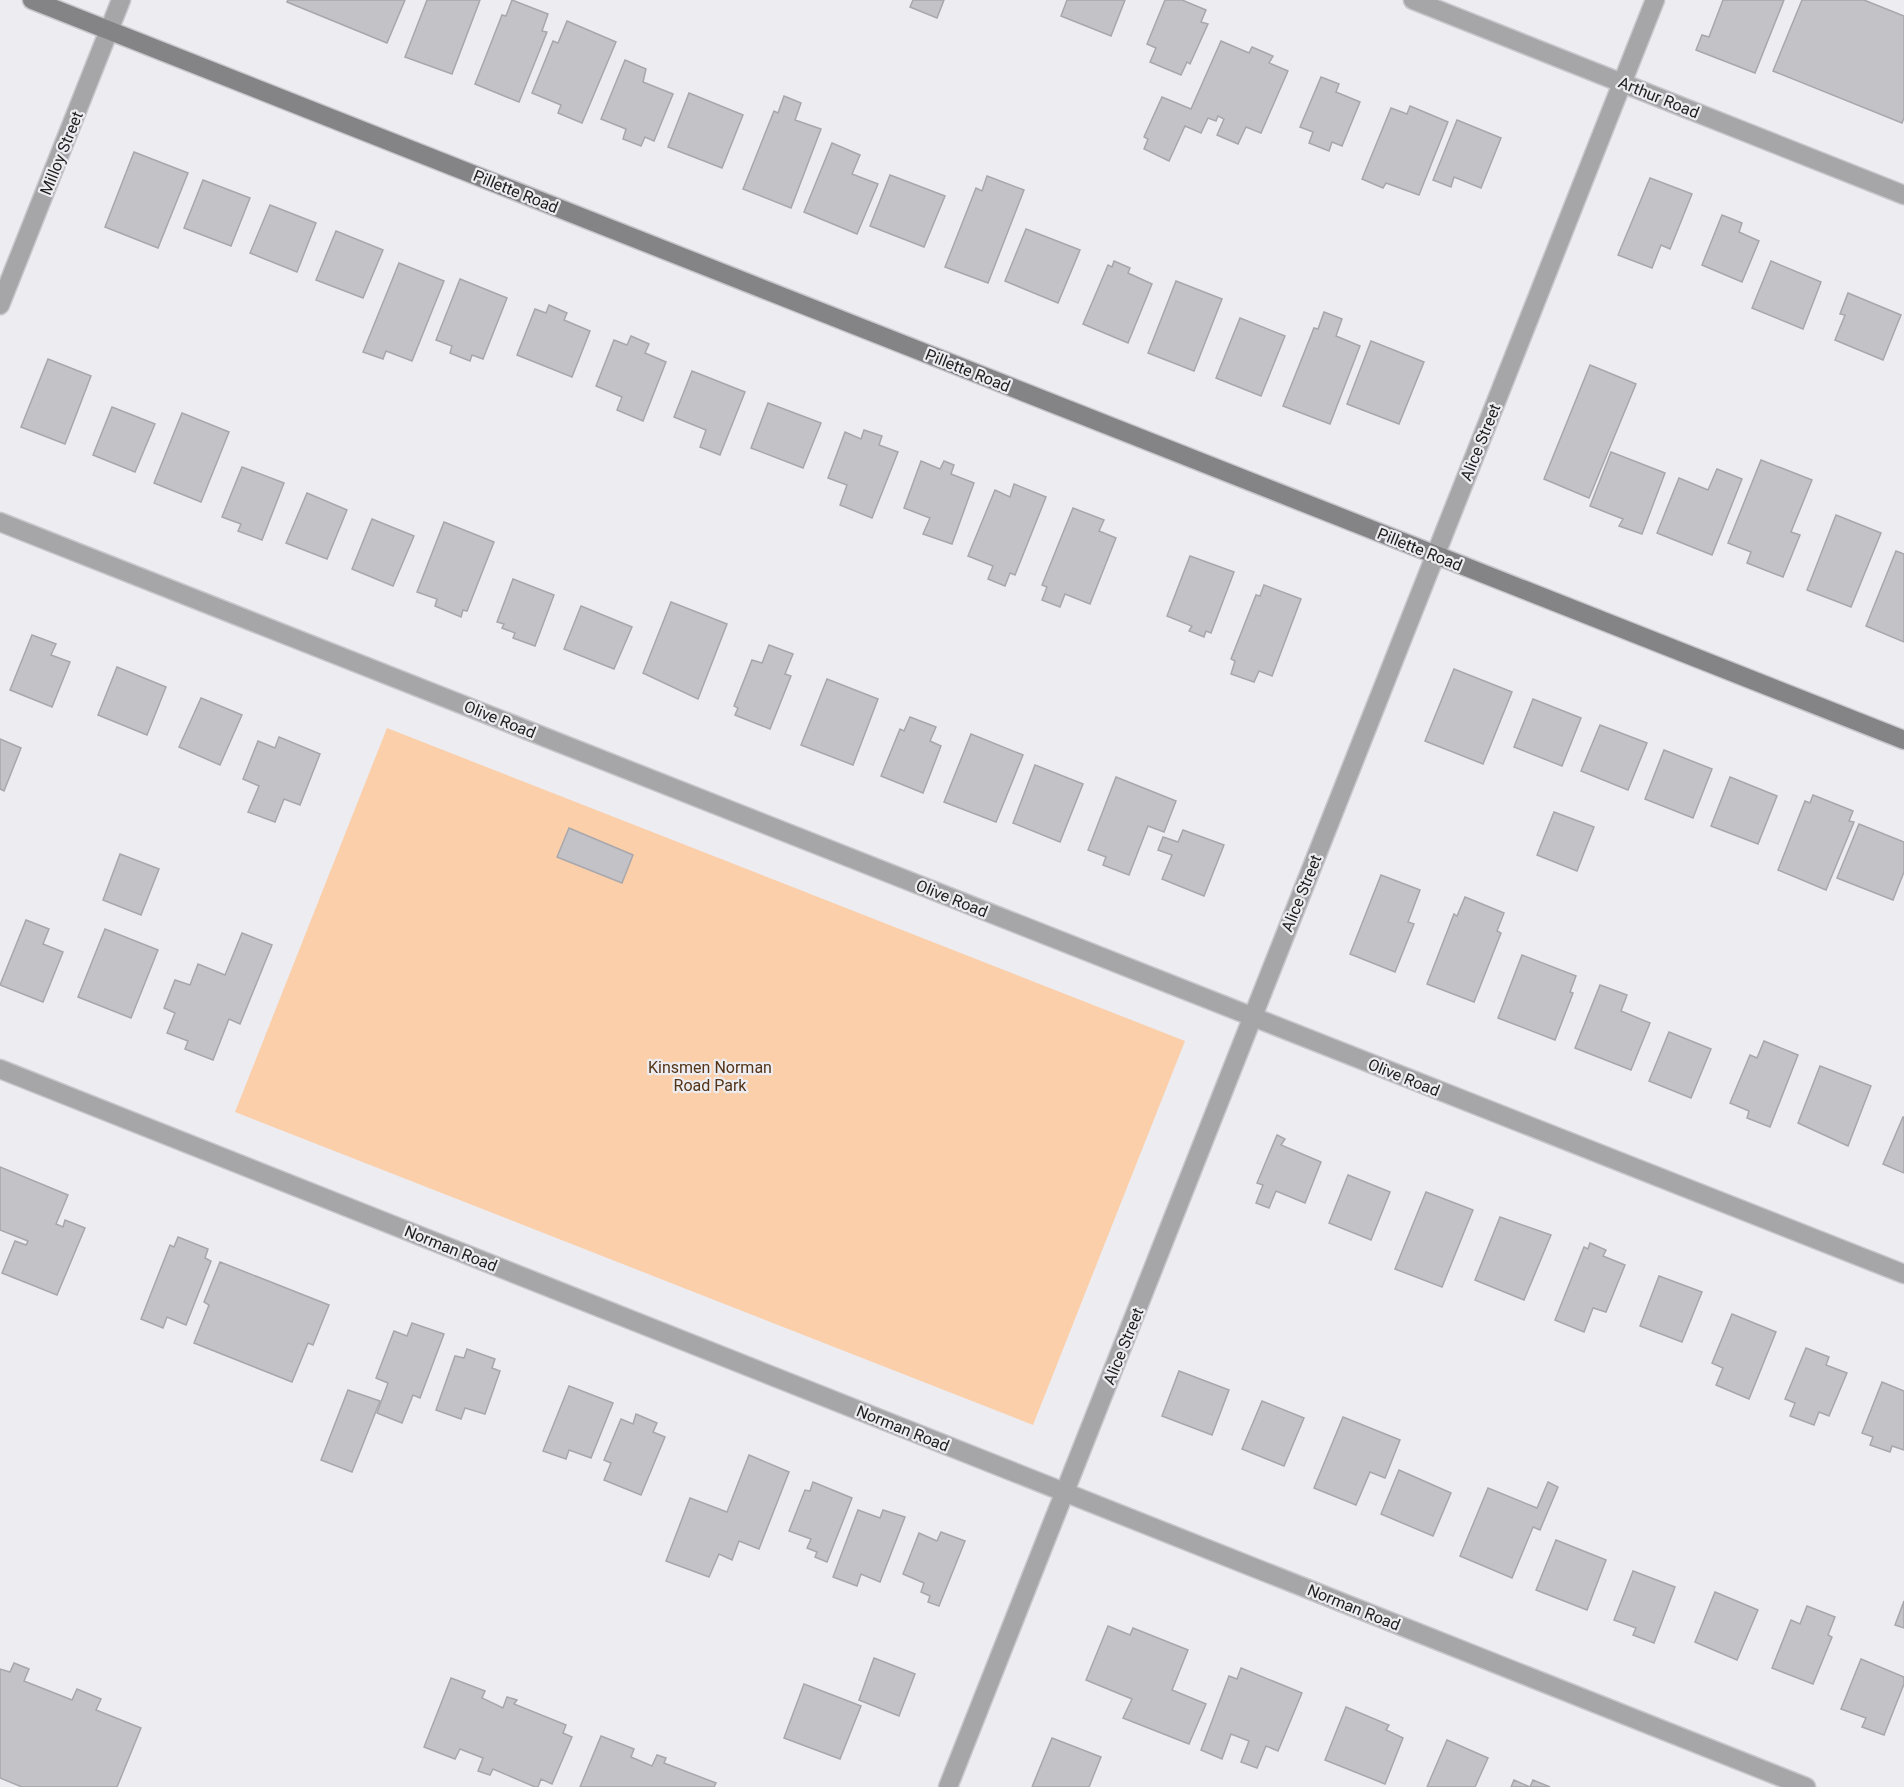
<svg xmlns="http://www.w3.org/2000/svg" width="1904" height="1787" viewBox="0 0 1904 1787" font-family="Roboto,sans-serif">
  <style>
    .green { fill: #fbcfaa }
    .building { fill: #c3c2c7; stroke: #a8a7ac; stroke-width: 1.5 }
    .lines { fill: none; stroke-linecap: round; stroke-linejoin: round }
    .street-casing { stroke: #c8c7cc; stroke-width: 21 }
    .secondary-casing { stroke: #c8c7cc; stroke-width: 21 }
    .street { stroke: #a6a5a7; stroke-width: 18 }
    .secondary { stroke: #848386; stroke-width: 18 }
    .labels { text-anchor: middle; stroke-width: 4.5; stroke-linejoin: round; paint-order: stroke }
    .street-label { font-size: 16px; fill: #202021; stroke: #edecf1 }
    .park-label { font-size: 16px; fill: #543417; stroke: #edecf1 }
  </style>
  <rect width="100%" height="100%" fill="#edecf1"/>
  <!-- green -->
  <path class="green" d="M387,728l798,313 -152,384 -798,-313z"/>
  <!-- building -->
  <g class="building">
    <path d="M288,0h117l-18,43 -100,-41z"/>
    <path d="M427,0h53l-28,74 -47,-17z"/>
    <path d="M512,0l36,14 -6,17 5,1 -28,70 -44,-18 27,-69 4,1z"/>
    <path d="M913,0h31l-7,18 -27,-11z"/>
    <path d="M1067,0h58l-14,36 -50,-20z"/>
    <path d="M1165,0h17l24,10 -5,12 7,2 -18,40 -3,-2 -6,13 -31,-13 6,-14 -9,-4z"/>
    <path d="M1723,0h61l-29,73 -59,-23 6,-15 7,2z"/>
    <path d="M1802,0h62l40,16v102l-2,5 -129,-52z"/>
    <path d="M567,21l49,21 -34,81 -24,-10 3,-8 -29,-12 21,-52 5,2z"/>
    <path d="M1221,41l28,12 3,-6 21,9 -4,7 19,8 -27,62 -15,-6 -8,17 -21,-9 7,-16 -6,-3 -2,5 -8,-3 -7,15 -16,-7 -16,35 -25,-12 4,-10 -4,-2 18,-40 29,12z"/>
    <path d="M625,60l21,9 -3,13 30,12 -19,47 -9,-4 -4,9 -18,-7 3,-10 -25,-10z"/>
    <path d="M1321,77l18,7 -3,8 24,10 -18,44 -10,-4 -3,9 -20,-8 4,-11 -13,-5z"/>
    <path d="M689,93l54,22 -21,53 -54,-21z"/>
    <path d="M784,96l17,7 -6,17 26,9 -30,79 -48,-19 31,-78 4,2z"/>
    <path d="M1410,106l38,16 -29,73 -33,-12 -3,5 -21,-9 29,-71 16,6z"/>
    <path d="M1457,120l44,18 -20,50 -27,-11 -3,10 -18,-7z"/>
    <path d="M832,143l28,12 -8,19 26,10 -21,50 -53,-22z"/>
    <path d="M134,152l54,21 -30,75 -53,-21z"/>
    <path d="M890,175l55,21 -21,51 -54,-21z"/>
    <path d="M987,176l37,14 -36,93 -43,-16 31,-79 6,3z"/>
    <path d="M1650,178l42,16 -22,55 -9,-4 -9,23 -34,-13z"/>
    <path d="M203,180l47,18 -19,48 -47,-18z"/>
    <path d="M270,205l46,18 -19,49 -47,-19z"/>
    <path d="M1722,215l20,8 -3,9 20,9 -17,41 -40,-17z"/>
    <path d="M1026,229l54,21 -22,53 -53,-22z"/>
    <path d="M336,231l47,19 -20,48 -47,-18z"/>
    <path d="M1114,261l16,7 -2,5 24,11 -24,59 -45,-19 25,-59 4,2z"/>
    <path d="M1771,261l50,21 -18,47 -51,-21z"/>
    <path d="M399,263l45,18 -32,80 -26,-10 -3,8 -20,-7z"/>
    <path d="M460,279l47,19 -24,61 -11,-4 -2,6 -20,-8 2,-7 -16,-6z"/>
    <path d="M1176,281l46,18 -28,72 -46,-18z"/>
    <path d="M1848,293l53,22 -18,45 -48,-20 10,-25 -5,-1z"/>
    <path d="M549,305l18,8 -3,7 26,11 -18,46 -55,-22 18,-46 11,4z"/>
    <path d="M1324,312l18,7 -6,17 24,10 -30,78 -47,-18 31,-78 4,1z"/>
    <path d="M1240,318l45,18 -24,60 -45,-18z"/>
    <path d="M631,336l18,8 -4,9 21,9 -23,59 -26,-11 5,-13 -26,-11 18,-46 13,5z"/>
    <path d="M1371,341l53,21 -25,62 -52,-20z"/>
    <path d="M48,359l43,17 -26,68 -44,-17z"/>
    <path d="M1590,365l46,19 -47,114 -45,-19z"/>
    <path d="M692,371l53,21 -25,63 -20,-8 6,-17 -32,-13z"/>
    <path d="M768,403l53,20 -18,45 -52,-20z"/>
    <path d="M112,407l43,17 -20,48 -42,-17z"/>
    <path d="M182,413l47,19 -28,70 -47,-19z"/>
    <path d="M864,430l18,6 -3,9 19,7 -26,66 -32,-13 7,-20 -19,-7 17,-46 16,7z"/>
    <path d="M1611,452l54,21 -23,61 -23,-8 4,-7 -33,-13z"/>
    <path d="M1761,460l51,20 -21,52 9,3 -17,42 -36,-14 4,-11 -23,-9z"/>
    <path d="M921,461l19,8 4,-8 10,4 -3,9 23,9 -22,61 -29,-10 7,-16 -26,-10z"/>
    <path d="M242,467l42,16 -22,57 -24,-9 3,-7 -19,-7z"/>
    <path d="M1717,469l25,10 -30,76 -55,-22 22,-55 29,12z"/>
    <path d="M1014,484l32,13 -31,78 -5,-2 -5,13 -17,-7 5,-13 -25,-10 27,-66 15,7z"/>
    <path d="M307,493l40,17 -20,49 -41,-16z"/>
    <path d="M1073,508l31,12 -5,11 17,7 -26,66 -25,-10 -5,13 -18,-7 5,-13 -5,-2z"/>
    <path d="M1836,515l45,18 -30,74 -44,-17z"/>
    <path d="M372,519l42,17 -21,50 -41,-17z"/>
    <path d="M444,522l50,20 -27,69 -4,-1 -2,7 -26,-11 2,-7 -20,-7z"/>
    <path d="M1896,551l8,3v88l-38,-16z"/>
    <path d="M1190,556l44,16 -23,61 -5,-2 -2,6 -15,-6 3,-5 -25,-10z"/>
    <path d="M513,579l41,16 -19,51 -22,-8 2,-5 -13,-5 2,-4 -7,-2z"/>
    <path d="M1264,585l37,14 -29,77 -13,-5 -5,11 -23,-8 4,-13 -4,-2 25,-64 4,1z"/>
    <path d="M671,602l56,22 -29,75 -55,-26z"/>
    <path d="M581,606l51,21 -18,42 -50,-20z"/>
    <path d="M32,635l24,9 -5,11 19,7 -18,45 -42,-17z"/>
    <path d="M769,645l24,9 -8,20 6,2 -21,53 -35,-14 3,-7 -4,-2 18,-46 10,3z"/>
    <path d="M117,667l49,20 -19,48 -49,-20z"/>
    <path d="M1454,669l58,23 -29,72 -58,-23z"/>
    <path d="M827,679l51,20 -25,66 -52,-20z"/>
    <path d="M201,698l41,17 -22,50 -41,-18z"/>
    <path d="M1533,699l48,19 -19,48 -48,-19z"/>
    <path d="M910,717l26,10 -6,14 11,5 -18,47 -42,-17 19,-47 4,2z"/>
    <path d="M1600,725l47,18 -19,47 -47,-19z"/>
    <path d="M971,734l52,21 -27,67 -52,-20z"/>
    <path d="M279,737l41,17 -20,51 -16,-6 -9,23 -27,-10 11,-26 -16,-7 15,-38 17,7z"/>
    <path d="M0,739l21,9 -17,43 -4,-2z"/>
    <path d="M1664,750l48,19 -19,49 -48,-19z"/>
    <path d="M1035,765l48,19 -23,58 -47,-19z"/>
    <path d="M1116,777l60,24 -12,31 -16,-6 -19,49 -26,-10 3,-8 -18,-7z"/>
    <path d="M1730,777l47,19 -19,48 -47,-18z"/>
    <path d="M1813,795l40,16 -4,10 5,1 -28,68 -48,-20 27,-69 5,2z"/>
    <path d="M1554,812l40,15 -17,44 -40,-16z"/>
    <path d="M1859,824l45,18v30l-11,28 -56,-22z"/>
    <path d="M569,828l64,27 -11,28 -65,-26z"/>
    <path d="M1183,830l41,15 -20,51 -42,-17 10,-24 -14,-5 5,-13 15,5z"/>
    <path d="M120,854l39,15 -18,46 -38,-15z"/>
    <path d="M1381,875l39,15 -12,32 6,2 -19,48 -45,-18z"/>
    <path d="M1465,897l39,16 -7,18 4,2 -27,69 -47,-18 27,-70 3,2z"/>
    <path d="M26,920l23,9 -6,15 20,8 -20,50 -43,-17z"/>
    <path d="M105,929l53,21 -27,68 -53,-21z"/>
    <path d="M242,933l30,12 -32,79 -11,-5 -16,41 -28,-11 3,-8 -21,-8 8,-20 -11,-5 11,-28 15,5 8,-21 27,11z"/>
    <path d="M1522,955l54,21 -6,16 3,1 -18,47 -57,-22z"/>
    <path d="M1600,985l27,10 -6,16 29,12 -19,47 -56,-22z"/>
    <path d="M1669,1032l42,17 -20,49 -42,-17z"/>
    <path d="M1764,1041l34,14 -28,72 -23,-9 2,-7 -19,-8 20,-48 7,3z"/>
    <path d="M1820,1066l51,20 -23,60 -50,-23z"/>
    <path d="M1903,1117h1v56l-21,-9z"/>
    <path d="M1277,1135l8,4 -4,6 40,17 -16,41 -29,-12 -7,17 -13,-5 7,-18 -6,-2z"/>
    <path d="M0,1167l68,28 -12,29 7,3 2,-7 20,8 -28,67 -55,-22 13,-32 11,4 2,-4 -28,-11z"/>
    <path d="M1348,1175l42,17 -19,48 -42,-17z"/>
    <path d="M1426,1192l47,18 -31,77 -47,-18z"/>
    <path d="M1500,1217l51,18 -27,65 -49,-20z"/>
    <path d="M178,1237l30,12 -3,9 6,3 -25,64 -19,-8 -4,11 -22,-9 29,-74 4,2z"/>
    <path d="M1590,1243l16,7 -3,6 22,9 -19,47 -13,-4 -9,24 -29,-12 29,-73 4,2z"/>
    <path d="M220,1262l109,43 -16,40 -5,-2 -16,39 -98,-39 15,-38 -5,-3z"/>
    <path d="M1659,1276l43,16 -20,50 -42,-16z"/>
    <path d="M1732,1314l44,18 -27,67 -33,-14 7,-17 -11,-5z"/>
    <path d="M412,1323l32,11 -24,64 -7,-3 -11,28 -25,-10 11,-30 -12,-5 18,-47 13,5z"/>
    <path d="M1806,1348l23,9 -3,8 21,8 -18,43 -10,-4 -5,13 -24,-9 5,-13 -10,-4z"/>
    <path d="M467,1349l28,10 -3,9 8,3 -15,43 -20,-6 -4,11 -25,-9 19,-54 9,2z"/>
    <path d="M1179,1371l50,19 -17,45 -50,-19z"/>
    <path d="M1882,1382l22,9v59l-12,-4 -2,6 -20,-7 3,-8 -11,-4z"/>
    <path d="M569,1386l44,17 -22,55 -22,-8 -3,9 -23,-8z"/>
    <path d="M348,1390l32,11 -28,71 -31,-12z"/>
    <path d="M1262,1401l42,17 -20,48 -42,-17z"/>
    <path d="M636,1414l21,9 -4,9 12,5 -24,58 -37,-15 7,-17 -7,-3 17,-41 12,5z"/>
    <path d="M1343,1417l57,23 -15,38 -15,-6 -14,33 -42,-17z"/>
    <path d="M749,1455l40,17 -30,77 -20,-8 -7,19 -13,-6 -10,23 -43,-16 24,-63 37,14z"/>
    <path d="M1399,1470l52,23 -18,43 -52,-22z"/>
    <path d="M813,1482l39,16 -25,64 -12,-5 2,-5 -10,-4 4,-9 -22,-8 16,-41 5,1z"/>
    <path d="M1548,1482l10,5 -18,43 -7,-3 -21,51 -52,-22 28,-68 49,20z"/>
    <path d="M858,1510l22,8 3,-8 22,7 -25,65 -19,-8 -4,12 -24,-9z"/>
    <path d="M941,1532l24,9 -26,65 -11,-4 2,-6 -9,-4 3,-9 -21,-9 16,-41 18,8z"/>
    <path d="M1556,1540l50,20 -19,50 -51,-20z"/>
    <path d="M1633,1571l42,16 -21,56 -21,-8 3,-7 -22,-8z"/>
    <path d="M1715,1592l43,18 -21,50 -42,-18z"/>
    <path d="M1904,1601v27l-9,-3z"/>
    <path d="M1807,1606l28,11 -7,18 4,2 -19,47 -41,-16 19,-48 9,4z"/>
    <path d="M1108,1626l22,9 3,-7 55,22 -16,40 34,14 -17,40 -66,-26 9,-19 -46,-19z"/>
    <path d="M874,1658l41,16 -16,42 -40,-16z"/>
    <path d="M1861,1659l43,18v7l-20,51 -22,-8 4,-9 -25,-9z"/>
    <path d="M14,1663l15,6 -5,12 48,19 5,-11 24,10 -5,11 45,18 -24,59h-95l-22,-9v-109l10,3z"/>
    <path d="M1241,1668l61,25 -24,58 -12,-5 -9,22 -16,-6 8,-21 -18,-7 -9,25 -21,-9 28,-74 8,3z"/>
    <path d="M451,1678l34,13 -3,7 21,10 4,-11 10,3 -3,4 52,21 -3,8 9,4 -20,47 -11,-5 -3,8h-3l-42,-18 -3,6 -12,-4 5,-13 -23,-9 -5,10 -31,-12z"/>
    <path d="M804,1684l57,22 -21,53 -56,-21z"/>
    <path d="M1346,1707l43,18 -3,5 17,8 -18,46 -60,-24z"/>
    <path d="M601,1736l33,13 -3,8 21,9 5,-11 9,3 -2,5 52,20 -2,4h-134z"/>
    <path d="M1052,1738l49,19 -12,30h-57z"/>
    <path d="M1447,1740l41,18 -13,29h-48z"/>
    <path d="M1514,1780l16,7 3,-7 17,7h-39z"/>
  </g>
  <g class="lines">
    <!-- street casing -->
    <g class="street-casing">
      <g id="street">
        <path d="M1413,0l491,195"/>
        <path d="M0,305l121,-305"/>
        <path d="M0,522l1904,752"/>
        <path d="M0,1069l1806,718"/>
        <path d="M948,1787l707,-1787"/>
      </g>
    </g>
    <!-- secondary casing -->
    <g class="secondary-casing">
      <path id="secondary" d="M32,0l1872,740"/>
    </g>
    <!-- street -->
    <use href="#street" class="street"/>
    <!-- secondary -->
    <use href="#secondary" class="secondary"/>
  </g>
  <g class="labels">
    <!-- street labels -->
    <g class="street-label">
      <text transform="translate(1659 97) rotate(22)" y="6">Arthur Road</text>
      <text transform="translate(61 153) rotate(-68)" y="6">Milloy Street</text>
      <text transform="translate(516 191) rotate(22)" y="6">Pillette Road</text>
      <text transform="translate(968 370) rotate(22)" y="6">Pillette Road</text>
      <text transform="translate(1480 442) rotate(-68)" y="6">Alice Street</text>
      <text transform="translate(1420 549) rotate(22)" y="6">Pillette Road</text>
      <text transform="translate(500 719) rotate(22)" y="6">Olive Road</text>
      <text transform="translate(1301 893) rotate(-68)" y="6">Alice Street</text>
      <text transform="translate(952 898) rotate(22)" y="6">Olive Road</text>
      <text transform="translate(1404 1077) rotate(22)" y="6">Olive Road</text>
      <text transform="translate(451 1248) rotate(22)" y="6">Norman Road</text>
      <text transform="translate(1123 1346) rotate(-68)" y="6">Alice Street</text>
      <text transform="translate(903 1428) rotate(22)" y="6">Norman Road</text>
      <text transform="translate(1354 1607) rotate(22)" y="6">Norman Road</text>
    </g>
    <!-- park labels -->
    <g class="park-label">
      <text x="710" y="1073">Kinsmen Norman<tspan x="710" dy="18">Road Park</tspan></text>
    </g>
  </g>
</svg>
